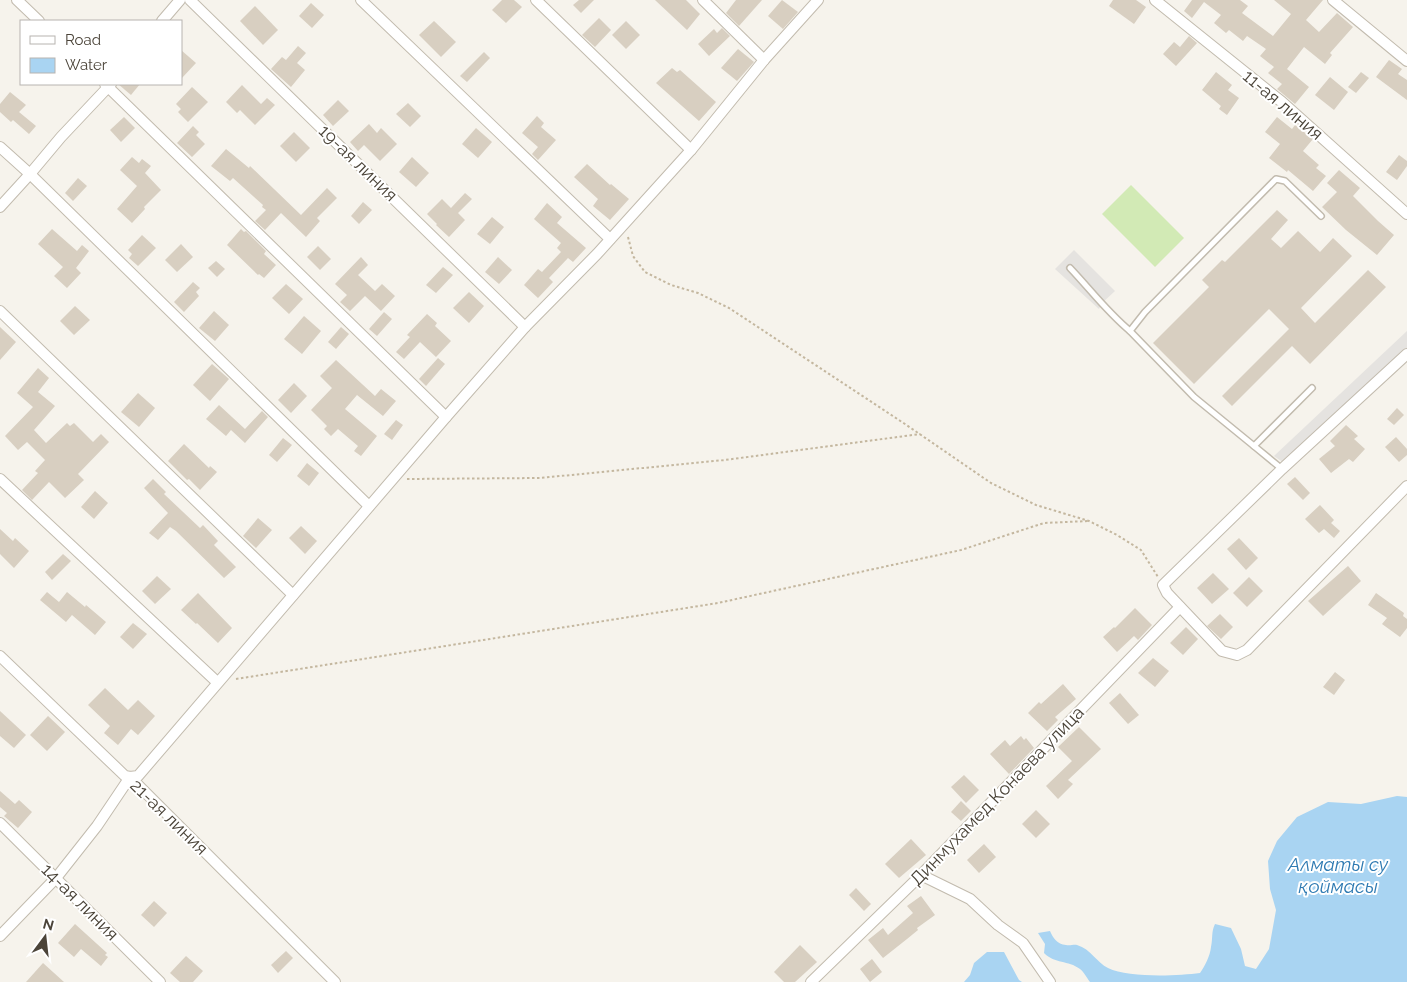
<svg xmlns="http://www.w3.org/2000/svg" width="1407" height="982" viewBox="0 0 1407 982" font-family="Raleway,sans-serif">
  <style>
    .green { fill: #d2eab5 }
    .parking { fill: #e5e3e0 }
    .water { fill: #a9d4f2 }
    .building { fill: #d8cfc1 }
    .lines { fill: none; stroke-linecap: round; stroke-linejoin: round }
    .lane-casing { stroke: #c2bbae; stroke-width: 8 }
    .street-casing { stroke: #c2bbae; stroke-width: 12 }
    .path { stroke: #c4b79f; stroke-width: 2; stroke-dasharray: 2.5 2.5; stroke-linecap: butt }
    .lane { stroke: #fff; stroke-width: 5 }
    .street { stroke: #fff; stroke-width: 10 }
    .labels { text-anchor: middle; stroke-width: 4; stroke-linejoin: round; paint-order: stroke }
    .street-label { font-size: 18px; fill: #4b4439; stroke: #fff }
    .water-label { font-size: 19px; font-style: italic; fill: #2e7ab2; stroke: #fff }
  </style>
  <rect width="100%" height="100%" fill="#f6f3ec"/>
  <!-- green -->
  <path class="green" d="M1131,185l53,53 -29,29 -53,-53z"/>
  <!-- parking -->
  <g class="parking">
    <path d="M1074,250l41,41 -13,12 -3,6 -44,-40z"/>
    <path d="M1407,331v22l-120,112 -13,-9z"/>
  </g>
  <!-- water -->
  <g class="water">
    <path d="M1397,796l10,1v185h-317c-3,-4 -6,-10 -10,-13 -12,-9 -25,-5 -36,-16l1,-9 -7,-11 12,-2c3,7 7,13 16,14 4,1 8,-1 11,0 14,4 20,18 31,23 20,10 69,8 92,5 5,-7 10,-17 11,-26 2,-9 0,-15 4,-23l16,4 10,21 4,17 11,3 13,-20 7,-39 -6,-21 -2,-28 9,-20 20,-24 31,-15 33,2z"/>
    <path d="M987,952h17l15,28 3,2h-58l6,-7 4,-12z"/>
  </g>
  <!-- building -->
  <g class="building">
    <path d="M502,0h12l8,7 -16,16 -14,-13z"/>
    <path d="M579,0h15l-13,13 -8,-8z"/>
    <path d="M655,0h31l14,14 -13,16z"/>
    <path d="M736,0h26l-23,26 -13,-13z"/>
    <path d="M782,0l16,12 -15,17 -15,-13z"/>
    <path d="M1113,0h23l10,7 -12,17 -25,-18z"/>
    <path d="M1192,0h48l8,6 -6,7 31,23 18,-22 -17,-14h49l-17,20 13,12 18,-19 16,14 -23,26 2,2 -7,9 -21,-17 -17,22 22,18 -14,17 -18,-15 5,-5 -14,-11 6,-6 -14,-11 6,-7 -19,-13 -4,5 -14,-11 -3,3 -12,-10 7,-8 -17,-13 -12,16 -8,-7z"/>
    <path d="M311,3l13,12 -12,13 -13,-12z"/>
    <path d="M255,6l23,24 -15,15 -23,-24z"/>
    <path d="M599,18l12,12 -16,17 -13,-12z"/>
    <path d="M434,21l22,21 -15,15 -22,-22z"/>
    <path d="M626,21l14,14 -14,14 -14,-14z"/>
    <path d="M722,28l8,8 -21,20 -11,-12 16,-15 3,4z"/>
    <path d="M1189,36l8,7 -21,23 -13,-12 11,-12 6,5z"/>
    <path d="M298,46l8,7 -9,10 8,7 -14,17 -20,-18 11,-12 4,3z"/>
    <path d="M738,49l16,13 -17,19 -16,-13z"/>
    <path d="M181,50l15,13 -15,16z"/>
    <path d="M484,52l6,6 -23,24 -7,-6z"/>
    <path d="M1389,60l13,9 -4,5 9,6v20l-31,-23z"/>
    <path d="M672,68l5,4 3,-2 36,32 -17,19 -43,-38z"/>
    <path d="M1216,72l16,13 -4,5 11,8 -12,17 -8,-6 2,-3 -19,-16z"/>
    <path d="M1361,72l8,6 -13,15 -8,-6z"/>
    <path d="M1330,77l18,15 -14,18 -19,-15z"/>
    <path d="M118,84h22l-9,11z"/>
    <path d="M242,85l19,19 6,-6 8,7 -20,20 -15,-15 -3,3 -11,-11z"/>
    <path d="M192,87l16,15 -20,20 -10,-10 3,-3 -5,-5z"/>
    <path d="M10,92l16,13 -7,7 17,14 -7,8 -16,-14 -2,2 -11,-10v-8z"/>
    <path d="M338,100l11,11 -16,15 -10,-11z"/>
    <path d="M408,103l13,13 -11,11 -14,-13z"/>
    <path d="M537,116l7,7 -3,4 15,13 -18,20 -6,-6 6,-7 -16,-14z"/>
    <path d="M124,117l11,11 -14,14 -11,-12z"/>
    <path d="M1277,117l15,12 3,-4 18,14 -10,12 16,14 -3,3 10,8 -13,15 -25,-21 -1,2 -18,-14 11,-14 -15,-12z"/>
    <path d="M369,124l8,9 4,-5 16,16 -17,17 -16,-16 -6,6 -8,-9z"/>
    <path d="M193,126l6,6 -3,3 9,9 -13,13 -15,-14z"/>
    <path d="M476,128l16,14 -14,16 -16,-14z"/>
    <path d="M294,132l16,16 -14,14 -16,-16z"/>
    <path d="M226,149l23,19 1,-2 51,49 26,-27 10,10 -20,20 3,3 -14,16 -25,-24 -16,17 -10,-9 11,-11 -4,-3 1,-2 -30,-27 -3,3 -19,-15z"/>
    <path d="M1399,155l8,6v5l-10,14 -11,-8z"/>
    <path d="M132,157l7,6 3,-4 9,7 -6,7 16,17 -17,17 1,2 -13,14 -15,-14 20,-23 -17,-16z"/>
    <path d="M412,157l17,16 -13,14 -17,-15z"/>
    <path d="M587,164l23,21 1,-1 18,15 -19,21 -17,-14 5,-7 -24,-22z"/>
    <path d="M1339,170l21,18 -7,8 25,25 16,14 -17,20 -31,-25 -24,-23 15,-15 -10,-9z"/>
    <path d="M78,178l9,8 -14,15 -8,-8z"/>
    <path d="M465,193l7,6 -14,14 7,7 -16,17 -13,-12 1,-1 -10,-10 15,-15 9,9z"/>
    <path d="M363,202l9,8 -13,14 -8,-8z"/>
    <path d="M547,203l15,14 -5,6 29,25 -13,14 -5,-4 -19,20 4,4 -15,16 -14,-13 14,-16 4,3 19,-20 -4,-4 4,-5 -27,-24z"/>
    <path d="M1277,210l11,10 -17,19 10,9 17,-17 22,21 13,-14 19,18 -51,52 14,15 53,-53 18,17 -76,77 -18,-18 -60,60 -10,-10 67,-67 -20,-20 -75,75 -41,-41 56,-56 -7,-7 20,-20 3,2z"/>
    <path d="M492,217l12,10 -14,17 -13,-10z"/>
    <path d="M52,229l25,22 5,-6 7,6 -13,17 5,5 -14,15 -13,-12 9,-9 -25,-23z"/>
    <path d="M241,229l3,3 2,-1 20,20 -2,3 12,11 -12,13 -5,-4 -1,1 -31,-30z"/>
    <path d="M142,235l14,13 -18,18 -9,-8 3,-4 -4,-4z"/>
    <path d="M181,244l12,13 -16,15 -12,-12z"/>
    <path d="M318,246l13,13 -11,11 -13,-13z"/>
    <path d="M361,257l7,8 -10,10 17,16 7,-7 13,12 -14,15 -16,-15 -15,15 -10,-9 7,-7 -12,-11z"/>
    <path d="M498,257l14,13 -13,14 -14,-12z"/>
    <path d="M216,261l9,8 -8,8 -9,-9z"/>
    <path d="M443,267l10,8 -17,18 -10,-8z"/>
    <path d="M193,282l7,6 -4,4 3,4 -15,16 -10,-10z"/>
    <path d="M286,284l17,15 -14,15 -17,-16z"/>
    <path d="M469,292l15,14 -15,17 -16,-15z"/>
    <path d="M75,306l15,14 -16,15 -14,-14z"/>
    <path d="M214,311l15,14 -14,16 -16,-13z"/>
    <path d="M384,312l8,7 -15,17 -8,-7z"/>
    <path d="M427,314l10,9 -2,3 16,15 -15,16 -16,-15 -16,17 -8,-7 14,-15 -3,-2z"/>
    <path d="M304,316l17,15 -19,23 -18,-15z"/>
    <path d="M0,327l16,15 -16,18z"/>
    <path d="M341,327l8,7 -13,15 -8,-7z"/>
    <path d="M438,358l7,6 -19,22 -7,-7z"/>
    <path d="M336,360l39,36 6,-7 15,12 -13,15 -26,-21 -12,14 32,27 -16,20 -7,-5 4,-5 -20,-17 -7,7 -7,-7 3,-3 -16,-16 21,-22 -12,-12z"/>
    <path d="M212,364l17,15 -19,22 -17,-16z"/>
    <path d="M38,368l11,10 -11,14 17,14 -21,24 12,13 21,-20 3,3 4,-3 19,19 8,-8 8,8 -31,32 6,6 -19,18 -16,-16 -17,18 -10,-10 16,-17 -3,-2 10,-11 -18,-18 -9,8 -13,-14 28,-29 -16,-14z"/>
    <path d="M294,383l13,13 -16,17 -13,-13z"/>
    <path d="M138,393l17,15 -16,19 -18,-15z"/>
    <path d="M219,405l26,24 17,-18 6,6 -23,26 -14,-13 -5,6 -20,-17z"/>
    <path d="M1397,408l7,7 -10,10 -7,-6z"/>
    <path d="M396,420l7,5 -11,15 -8,-6z"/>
    <path d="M1346,425l12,11 -4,3 11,10 -12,13 -4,-3 -18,14 -12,-14 16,-13 -5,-5z"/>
    <path d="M1396,437l11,12v6l-8,7 -14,-15z"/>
    <path d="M283,438l9,7 -15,17 -8,-7z"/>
    <path d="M184,444l25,24 1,-2 7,6 -17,18 -11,-11 -2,1 -19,-19z"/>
    <path d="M307,463l12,10 -10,13 -12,-10z"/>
    <path d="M1295,477l15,16 -7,7 -16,-16z"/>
    <path d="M153,479l13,13 -2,2 36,34 3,-3 15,16 -4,4 22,22 -12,11 -48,-47 -6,-4 -12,13 -9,-7 19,-20 -24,-25z"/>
    <path d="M95,491l13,12 -14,16 -13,-12z"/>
    <path d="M1320,505l14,15 -3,3 9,8 -6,7 -10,-9 -5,4 -14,-14z"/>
    <path d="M258,518l14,12 -16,18 -13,-12z"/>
    <path d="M301,526l16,15 -12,13 -16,-16z"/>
    <path d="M0,529l13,12 2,-3 14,13 -15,17 -14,-14z"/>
    <path d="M1239,538l19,20 -12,12 -19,-21z"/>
    <path d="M63,554l8,7 -19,19 -7,-8z"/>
    <path d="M1348,566l13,15 -38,35 -15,-15z"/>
    <path d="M1213,573l16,16 -17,15 -15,-16z"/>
    <path d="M157,576l14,13 -16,15 -13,-13z"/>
    <path d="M1249,577l14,14 -16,16 -14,-14z"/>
    <path d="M47,592l12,10 8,-10 18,15 1,-2 20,17 -11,13 -23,-20 -6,7 -26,-22z"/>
    <path d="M198,593l34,35 -14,15 -21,-20 -1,1 -15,-14z"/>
    <path d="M1376,593l28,20 -1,3 4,3v9l-7,9 -18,-13 5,-6 -19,-13z"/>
    <path d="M1135,608l17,17 -14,15 -4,-4 -17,16 -14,-15 11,-10 1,1z"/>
    <path d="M1220,614l13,13 -12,12 -14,-13z"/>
    <path d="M133,623l14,11 -14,15 -13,-12z"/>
    <path d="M1186,627l12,12 -15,16 -13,-12z"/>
    <path d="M1153,658l16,13 -14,16 -17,-14z"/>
    <path d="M1335,672l10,8 -11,15 -11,-8z"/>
    <path d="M1063,684l13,15 -21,18 3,3 -11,11 -19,-18 11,-11 2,2z"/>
    <path d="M105,688l23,22 10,-10 17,16 -17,19 -7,-6 -13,16 -14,-12 6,-7 -22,-21z"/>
    <path d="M1120,693l19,22 -11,9 -19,-21z"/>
    <path d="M0,711l26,24 -12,13 -14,-12z"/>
    <path d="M48,716l17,16 -18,19 -17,-16z"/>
    <path d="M1079,727l22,22 -33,31 5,4 -15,15 -12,-13 26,-25 -14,-14z"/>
    <path d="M1021,736l3,4 2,-2 8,10 -25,26 -19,-20 15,-14 5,6z"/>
    <path d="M964,775l15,15 -13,13 -15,-16z"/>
    <path d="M0,791l15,13 4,-4 13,12 -14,16 -14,-12 3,-3 -7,-6z"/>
    <path d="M961,801l10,10 -10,10 -10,-9z"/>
    <path d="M1036,810l14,14 -14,14 -14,-14z"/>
    <path d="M911,839l15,16 -27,23 -14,-14z"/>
    <path d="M984,844l12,13 -17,16 -12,-13z"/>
    <path d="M856,888l15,16 -7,7 -15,-16z"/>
    <path d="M921,896l14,19 -18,13 1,2 -11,9 -24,19 -15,-18 15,-12 5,7 25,-22 -6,-7z"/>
    <path d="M154,901l13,12 -13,14 -13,-12z"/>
    <path d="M75,924l32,29 -2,2 3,2 -7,9 -20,-17 -7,8 -16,-14z"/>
    <path d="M800,945l17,17 -22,20h-11l-10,-10z"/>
    <path d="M286,951l7,7 -15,15 -7,-8z"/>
    <path d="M186,956l17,15 -10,11h-13l-10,-9z"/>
    <path d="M872,959l10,13 -12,10 -10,-13z"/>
    <path d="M43,963l21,19h-38z"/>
  </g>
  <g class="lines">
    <!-- lane casing -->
    <g class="lane-casing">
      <g id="lane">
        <path d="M1070,268c20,21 37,44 60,63"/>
        <path d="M1312,388l-58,58 -60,-49 -64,-66 15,-19 131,-133 9,2 36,35"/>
        <path d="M1254,446l28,23"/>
      </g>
    </g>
    <!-- street casing -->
    <g class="street-casing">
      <g id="street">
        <path d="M17,0l22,21"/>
        <path d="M190,0l335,327"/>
        <path d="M361,0l249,239"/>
        <path d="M536,0l155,150"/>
        <path d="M703,0l61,60"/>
        <path d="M1155,0l127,102 125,112"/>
        <path d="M1333,0l74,61"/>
        <path d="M162,21l18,-21"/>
        <path d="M105,84l341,333"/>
        <path d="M111,84l-50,53 -31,37 339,332"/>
        <path d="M0,147l30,27 -30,33"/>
        <path d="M0,311l293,284"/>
        <path d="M1407,354l-125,115 -119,116 4,8 55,58 15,4 10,-5 160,-164"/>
        <path d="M0,479l217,203"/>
        <path d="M0,656l125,120 5,1 205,205"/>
        <path d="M0,823l160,159"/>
        <path d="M921,875l49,24 28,26 25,18 27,39"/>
        <path d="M0,936l56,-58 41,-52 33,-49 8,-1 308,-359 79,-90 72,-73 94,-104 73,-90 54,-60"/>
        <path d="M811,982l110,-107 259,-268"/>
      </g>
    </g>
    <!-- path -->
    <g class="path">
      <path d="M628,237l5,19 12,16 26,13 27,8 31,15 176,116 86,59 45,22 53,16 28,14 24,15 17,27"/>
      <path d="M407,479l133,-1 185,-18 195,-26"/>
      <path d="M236,679l482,-76 243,-53 83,-27 45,-2"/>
    </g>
    <!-- lane -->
    <use href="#lane" class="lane"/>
    <!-- street -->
    <use href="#street" class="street"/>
  </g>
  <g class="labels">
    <!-- street labels -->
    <g class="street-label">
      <text transform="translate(1283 105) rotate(40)" y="6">11-ая линия</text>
      <text transform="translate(358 163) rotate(44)" y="6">19-ая линия</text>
      <text transform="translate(997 796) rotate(-46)" y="6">Динмухамед Конаева улица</text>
      <text transform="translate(169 817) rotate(44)" y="6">21-ая линия</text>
      <text transform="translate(80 902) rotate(45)" y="6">14-ая линия</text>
    </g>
    <!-- water labels -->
    <g class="water-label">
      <text x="1338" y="871">Алматы су<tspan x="1338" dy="22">қоймасы</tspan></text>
    </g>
  </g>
  <!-- legend -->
  <rect x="20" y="20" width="162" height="65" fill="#ffffff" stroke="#b7b4b0"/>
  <rect x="30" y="36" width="25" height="8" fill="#ffffff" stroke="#b7b4b0"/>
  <text x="65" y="45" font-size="15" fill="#4b4439">Road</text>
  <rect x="30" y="58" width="25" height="15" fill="#a9d4f2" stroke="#b7b4b0"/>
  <text x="65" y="70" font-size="15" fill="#4b4439">Water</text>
  <!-- north arrow -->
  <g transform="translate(45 937) rotate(15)" stroke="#ffffff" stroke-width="4" paint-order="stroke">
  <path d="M0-4L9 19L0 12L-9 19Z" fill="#4b4439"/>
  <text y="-8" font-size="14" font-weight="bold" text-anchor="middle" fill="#4b4439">N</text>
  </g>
</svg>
